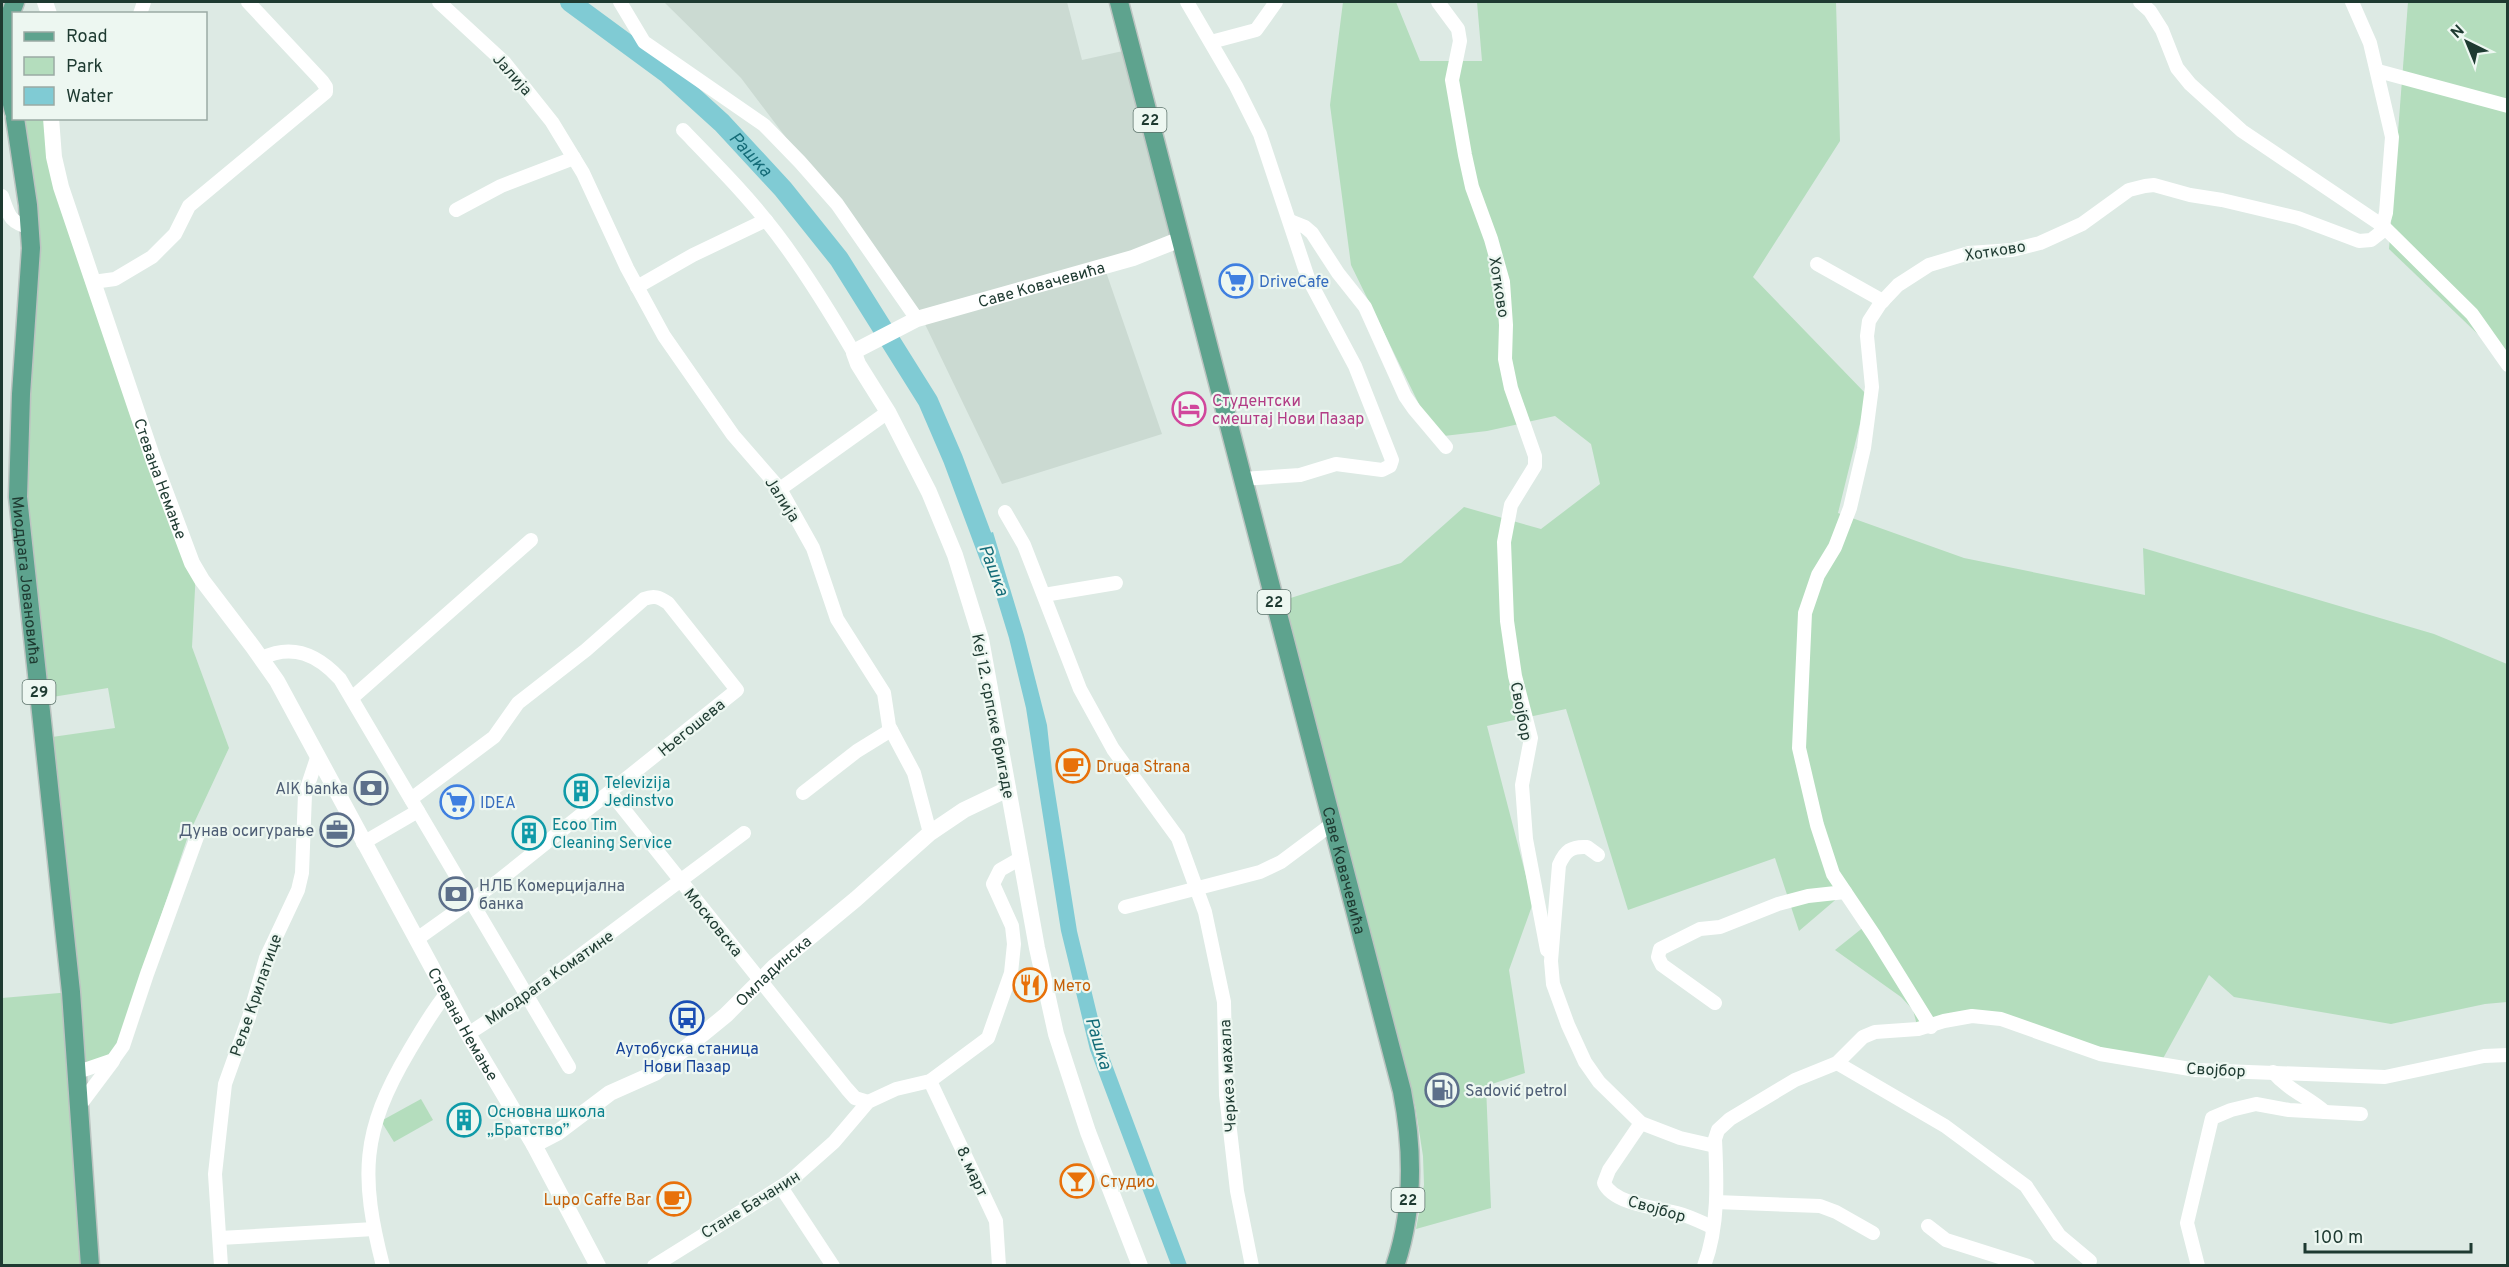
<svg xmlns="http://www.w3.org/2000/svg" width="2509" height="1267" viewBox="0 0 2509 1267" font-family="Overpass,sans-serif">
  <style>
    .built { fill: #cbdad2 }
    .green { fill: #b4ddbd }
    .water { fill: #80cbd4 }
    .lines { fill: none; stroke-linecap: round; stroke-linejoin: round }
    .river { stroke: #80cbd4; stroke-width: 20 }
    .primary-casing { stroke: #bcc4c1; stroke-width: 21 }
    .minor { stroke: #fff; stroke-width: 14 }
    .tertiary { stroke: #fff; stroke-width: 16 }
    .primary { stroke: #5ea38e; stroke-width: 18 }
    .labels { text-anchor: middle; stroke-width: 4.5; stroke-linejoin: round; paint-order: stroke }
    .shield { fill: #edf7f1; stroke: #5c736b; stroke-width: 1.5 }
    .shield-label { font-size: 15px; font-weight: bold; fill: #1e3a31 }
    .street-label { font-size: 16px; fill: #1e3a31; stroke: #edf7f1 }
    .shop-label { font-size: 16px; fill: #366cbe; stroke: #edf7f1; text-anchor: start }
    .hotel-label { font-size: 16px; fill: #b23c85; stroke: #edf7f1; text-anchor: start }
    .food-label { font-size: 16px; fill: #c56008; stroke: #edf7f1; text-anchor: start }
    .culture-label { font-size: 16px; fill: #0d838f; stroke: #edf7f1; text-anchor: start }
    .service-label { font-size: 16px; fill: #4e5e75; stroke: #edf7f1; text-anchor: end }
    .transit-label { font-size: 16px; fill: #164399; stroke: #edf7f1 }
    .water-label { font-size: 18px; font-style: italic; fill: #156d79; stroke: #edf7f1 }
  </style>
  <rect width="100%" height="100%" fill="#ddeae4"/>
  <!-- built -->
  <path class="built" d="M664,2h403l15,58 41,-9 50,188 -68,30 57,165 -160,50 -80,-166 -181,-240z"/>
  <!-- green -->
  <g class="green">
    <path d="M1343,2h53l24,59h62l-5,-59h359l4,139 -87,136 114,118 -29,118 126,45 181,37 -2,-47 291,86 73,30v338l-22,2 -94,20 -157,-27 -25,-22 -49,89 -159,-45 -83,10 -5,-19 -12,-13 -66,-47 30,-24 -25,-30 -41,35 -24,-73 -147,52 -62,-201 -79,17 46,177 -24,67 16,103 -39,13 5,122 -75,21 8,-44 -1,-29 -8,-51 -137,-503 123,-39 63,-56 77,22 59,-45 -9,-40 -36,-28 -68,15 -52,6 -84,-172 -21,-160z"/>
    <path d="M2408,2h99v360l-118,-113z"/>
    <path d="M51,118l3,39 142,413 -4,77 37,101 -41,88 -70,207 -9,12 -31,17 12,193 -88,1v-268l69,-6 -26,-254 70,-10 -7,-40 -68,11 -14,-124 2,-287 -13,-169z"/>
    <path d="M421,1099l12,21 -39,22 -13,-21z"/>
  </g>
  <!-- water -->
  <path class="water" d="M993,532l31,103 23,90 6,55 24,151 27,112 83,222h-16l-81,-215 -29,-119 -35,-223 -17,-70 -31,-101z"/>
  <g class="lines">
    <!-- river -->
    <path class="river" id="s1" d="M570,2l98,72 54,49 61,66 56,70 89,142 25,58 38,102"/>
    <!-- primary casing -->
    <g class="primary-casing">
      <g id="primary">
        <path id="s5" d="M1119,2l283,1089c11,57 12,119 -7,175"/>
        <path d="M14,112c-6,-24 -14,-54 -10,-79 2,-11 8,-22 11,-31"/>
        <path id="s6" d="M15,118l13,87 3,43 -10,146 -3,103 53,495 19,274"/>
      </g>
    </g>
    <!-- minor -->
    <g class="minor">
      <path d="M439,2l66,61 47,59 31,51 44,95 37,68 69,99 47,54 33,59 24,71 47,74 5,33 25,47 16,60"/>
      <path d="M620,2l24,40 120,83 36,37 37,42 80,115"/>
      <path d="M1187,2l49,84 24,48 48,144 47,88 37,94 -2,6 -8,4 -46,-6 -36,11 -58,4"/>
      <path d="M1438,2l20,27 2,12 -8,39 13,75 7,32 19,52 12,43 3,43 -1,34 6,29 24,68v10l-24,39 -7,37 3,79 8,55 16,62 -9,47 4,54 21,111 4,3"/>
      <path d="M2140,2l10,9 12,19 15,38 13,16 52,47 141,95 89,88 36,51"/>
      <path d="M140,14l4,-12"/>
      <path d="M1211,42l45,-12 20,-28"/>
      <path d="M2378,71l130,35"/>
      <path d="M683,130c32,33 65,66 93,103 29,38 54,79 78,120"/>
      <path d="M2,196c7,20 7,26 29,32"/>
      <path d="M456,210l45,-24 73,-28"/>
      <path d="M1290,221l15,6 7,6 26,40 27,34 40,89 9,13 32,38"/>
      <path d="M1817,264l66,37"/>
      <path d="M93,282l22,-3 37,-22 23,-23 14,-28 137,-114v-5l-4,-6 -74,-79"/>
      <path d="M637,287l56,-32 73,-35"/>
      <path d="M780,489l108,-77"/>
      <path d="M1005,512l19,33 56,144 33,60 65,89 27,74 19,90 2,93 11,96 15,75"/>
      <path d="M1044,595l72,-12"/>
      <path d="M262,658c31,-15 56,-3 78,21l229,388"/>
      <path d="M353,697l178,-157"/>
      <path d="M610,792l237,297 8,9 13,4"/>
      <path d="M803,793l54,-42 34,-21"/>
      <path d="M411,799l83,-62 24,-34 68,-53 58,-51c10,-4 15,-2 24,4l69,87 -240,192 -80,57"/>
      <path d="M363,843l55,-32"/>
      <path d="M1598,855l-11,-8c-16,-1 -22,4 -28,18l-8,96 2,23 15,41 17,37 14,20 42,41 39,15 35,8"/>
      <path d="M1125,907l135,-35 21,-10 51,-38"/>
      <path d="M1715,1003l-53,-38 -4,-8 2,-8 40,-20 20,-2 58,-23 30,-8 37,-4"/>
      <path d="M1931,1027l-57,-92 -41,-61 -16,-49 -18,-77 6,-135 13,-38 17,-28 15,-39 14,-60 8,-61 -5,-51 2,-15 11,-17 18,-19 31,-20 40,-12 43,-3 28,-7 42,-19 47,-34 16,-4 9,-1 36,10 32,5 76,18 61,23 12,-1 9,-7 6,-20 6,-76 -22,-94 -18,-41"/>
      <path d="M468,1034l58,-38 218,-163"/>
      <path d="M1837,1063l108,63 81,60 33,49 31,26"/>
      <path d="M78,1072l35,-12 10,-14 24,-72 51,-140"/>
      <path d="M2273,1072c15,18 35,25 52,40"/>
      <path d="M930,1081l66,140 3,45"/>
      <path d="M80,1105l33,-44"/>
      <path d="M1641,1123l-32,47 -5,13c9,21 53,25 73,30 12,3 24,9 35,14"/>
      <path d="M781,1187l52,79"/>
      <path d="M1716,1202l104,4 16,6 37,21"/>
      <path d="M1928,1226l18,14 82,26"/>
      <path d="M220,1238l154,-9"/>
      <path d="M221,1266l-6,-92 10,-90 24,-67 17,-59 32,-68 4,-17 3,-79 12,-36"/>
      <path d="M383,1266c-23,-90 -22,-134 26,-215 12,-20 23,-40 38,-58"/>
      <path d="M654,1266l136,-85 44,-39 34,-40 28,-13 34,-8 58,-43 23,-65 3,-29 -2,-18 -19,-42 7,-14 21,-12"/>
      <path d="M1704,1266c15,-39 13,-86 11,-127l3,-9 12,-11 65,-39 42,-17 26,-26 12,-5 43,-3 26,-8 28,-5 29,3 99,35 96,16 189,7 99,-21 24,-1"/>
      <path d="M2198,1266l-11,-43 25,-105 19,-8 25,-6 33,6 72,4"/>
    </g>
    <!-- tertiary -->
    <g class="tertiary">
      <path d="M45,2l4,12"/>
      <path id="s2" d="M51,118l3,39 7,30 92,272 39,104 10,17 51,67 24,34 191,353 66,111 64,121"/>
      <path id="s3" d="M534,1145l23,-12 53,-40 45,-20 71,-58 48,-48 82,-68 74,-66 34,-23 44,-21"/>
      <path id="s4" d="M1140,1266l-52,-134 -32,-98 -19,-86 -56,-309 -26,-84 -26,-63 -41,-80 -30,-48 -4,-11 5,-4 58,-30 216,-61 48,-19"/>
    </g>
    <!-- primary -->
    <use href="#primary" class="primary"/>
  </g>
  <!-- icons -->
  <defs>
    <g id="supermarket-ring" transform="scale(1.725)"><circle r="9.5" fill="#edf7f1" stroke="#3f7fe0" stroke-width="1.5"/><path d="M-6-5.5h2.5l.6 2H6L4.5 2H-2.5L-4.4-4H-6ZM-1.5 3.2a1.3 1.3 0 1 0 .1 0ZM3 3.2a1.3 1.3 0 1 0 .1 0Z" fill="#3f7fe0"/></g>
    <g id="hotel-ring" transform="scale(1.725)"><circle r="9.5" fill="#edf7f1" stroke="#d1479c" stroke-width="1.5"/><path d="M-6-4.5h1.5V1H6V5H4.5V3h-9V5H-6ZM-4 0a1.8 1.8 0 1 1 3.6 0ZM.5 0V-2.5h3Q6-2.5 6 0Z" fill="#d1479c"/></g>
    <g id="cafe-ring" transform="scale(1.725)"><circle r="9.5" fill="#edf7f1" stroke="#e8710a" stroke-width="1.5"/><path d="M-5.5-4.5H6V0H3Q3 3.5 0 3.5H-2.5Q-5.5 3.5-5.5 0ZM3-3.2v2h1.7v-2ZM-6 4.5H4V6H-6Z" fill="#e8710a"/></g>
    <g id="bank-ring" transform="scale(1.725)"><circle r="9.5" fill="#edf7f1" stroke="#5c6f8a" stroke-width="1.5"/><path d="M-6-4H6V4H-6ZM0-2.3a2.3 2.3 0 1 0 0 4.6a2.3 2.3 0 1 0 0-4.6Z" fill="#5c6f8a"/></g>
    <g id="building-ring" transform="scale(1.725)"><circle r="9.5" fill="#edf7f1" stroke="#0f9aa8" stroke-width="1.5"/><path d="M-4-6H4V6H1V3H-1V6H-4ZM-2.5-4.3h1.7v1.8h-1.7ZM.8-4.3h1.7v1.8H.8ZM-2.5-1h1.7V.8h-1.7ZM.8-1h1.7V.8H.8Z" fill="#0f9aa8"/></g>
    <g id="office-ring" transform="scale(1.725)"><circle r="9.5" fill="#edf7f1" stroke="#5c6f8a" stroke-width="1.5"/><path d="M-6-3h4V-5.5h4V-3h4V5H-6ZM-1-4.5V-3h2v-1.5ZM-6 0V1H6V0Z" fill="#5c6f8a"/></g>
    <g id="restaurant-ring" transform="scale(1.725)"><circle r="9.5" fill="#edf7f1" stroke="#e8710a" stroke-width="1.5"/><path d="M-5-6h1v4h1v-4h1v4h1v-4h1v5L-1.5 .5V6h-2V.5L-5-1ZM5-6V6H3V1.5H1.5Q1.5-4 5-6Z" fill="#e8710a"/></g>
    <g id="bus-ring" transform="scale(1.725)"><circle r="9.5" fill="#edf7f1" stroke="#1a4fb4" stroke-width="1.5"/><path d="M-5-6H5V4H4V6H2V4H-2V6H-4V4H-5ZM-3.5-4V0h7V-4ZM-3.5 1.2v1.5H-2V1.2ZM2 1.2v1.5H3.5V1.2Z" fill="#1a4fb4"/></g>
    <g id="fuel-ring" transform="scale(1.725)"><circle r="9.5" fill="#edf7f1" stroke="#5c6f8a" stroke-width="1.5"/><path d="M-5.5-6h7V0h2V4h1.3V-2.5L3-4.5l.8-.8L6-3V5H2.5V1h-1V6h-7ZM-4.2-4.7v3.2H.2V-4.7Z" fill="#5c6f8a"/></g>
    <g id="bar-ring" transform="scale(1.725)"><circle r="9.5" fill="#edf7f1" stroke="#e8710a" stroke-width="1.5"/><path d="M-6-5H6L.8 .8V4.5H3.5V6h-7V4.5H-.8V.8Z" fill="#e8710a"/></g>
  </defs>
  <g fill-rule="evenodd">
    <use href="#supermarket-ring" x="1236" y="281"/>
    <use href="#hotel-ring" x="1189" y="409"/>
    <use href="#cafe-ring" x="1073" y="766"/>
    <use href="#bank-ring" x="371" y="788"/>
    <use href="#building-ring" x="581" y="791"/>
    <use href="#supermarket-ring" x="457" y="802"/>
    <use href="#office-ring" x="337" y="830"/>
    <use href="#building-ring" x="529" y="833"/>
    <use href="#bank-ring" x="456" y="894"/>
    <use href="#restaurant-ring" x="1030" y="985"/>
    <use href="#bus-ring" x="687" y="1018"/>
    <use href="#fuel-ring" x="1442" y="1090"/>
    <use href="#building-ring" x="464" y="1120"/>
    <use href="#bar-ring" x="1077" y="1181"/>
    <use href="#cafe-ring" x="674" y="1199"/>
  </g>
  <g class="labels">
    <!-- shield labels -->
    <g class="shield">
      <rect x="1133.5" y="108" width="33" height="24" rx="4.5"/>
      <rect x="1257.5" y="590" width="33" height="24" rx="4.5"/>
      <rect x="22.5" y="680" width="33" height="24" rx="4.5"/>
      <rect x="1391.5" y="1188" width="33" height="24" rx="4.5"/>
    </g>
    <g class="shield-label">
      <text x="1150" y="125">22</text>
      <text x="1274" y="607">22</text>
      <text x="39" y="697">29</text>
      <text x="1408" y="1205">22</text>
    </g>
    <!-- street labels -->
    <g class="street-label">
      <text transform="translate(513 74) rotate(48)" y="6">Јалија</text>
      <text transform="translate(1995 250) rotate(-9)" y="6">Хотково</text>
      <text dy="6" stroke="none"><textPath href="#s4" startOffset="1164">Саве Ковачевића</textPath></text>
      <text transform="translate(1500 287) rotate(81)" y="6">Хотково</text>
      <text dy="6" stroke="none"><textPath href="#s2" startOffset="378">Стевана Немање</textPath></text>
      <text transform="translate(783 499) rotate(57)" y="6">Јалија</text>
      <text dy="6" stroke="none"><textPath href="#s6" startOffset="464">Миодрага Јовановића</textPath></text>
      <text transform="translate(1522 711) rotate(79)" y="6">Својбор</text>
      <text transform="translate(994 716) rotate(79)" y="6">Кеј 12. српске бригаде</text>
      <text transform="translate(691 727) rotate(-39)" y="6">Његошева</text>
      <text dy="6" stroke="none"><textPath href="#s5" startOffset="897">Саве Ковачевића</textPath></text>
      <text transform="translate(714 922) rotate(51)" y="6">Московска</text>
      <text dy="6" stroke="none"><textPath href="#s3" startOffset="298">Омладинска</textPath></text>
      <text transform="translate(549 977) rotate(-35)" y="6">Миодрага Коматине</text>
      <text transform="translate(255 995) rotate(-71)" y="6">Реље Крилатице</text>
      <text dy="6" stroke="none"><textPath href="#s2" startOffset="1004">Стевана Немање</textPath></text>
      <text transform="translate(2216 1069) rotate(3)" y="6">Својбор</text>
      <text transform="translate(1227 1076) rotate(-93)" y="6">Черкез махала</text>
      <text transform="translate(973 1171) rotate(65)" y="6">8. март</text>
      <text transform="translate(750 1204) rotate(-32)" y="6">Стане Бачанин</text>
      <text transform="translate(1657 1208) rotate(16)" y="6">Својбор</text>
    </g>
    <!-- shop labels -->
    <g class="shop-label">
      <text x="1259" y="287">DriveCafe</text>
      <text x="480" y="808">IDEA</text>
    </g>
    <!-- hotel labels -->
    <g class="hotel-label">
      <text x="1212" y="406">Студентски<tspan x="1212" dy="18">смештај Нови Пазар</tspan></text>
    </g>
    <!-- food labels -->
    <g class="food-label">
      <text x="1096" y="772">Druga Strana</text>
      <text x="1053" y="991">Мето</text>
      <text x="1100" y="1187">Студио</text>
      <text x="651" y="1205" text-anchor="end">Lupo Caffe Bar</text>
    </g>
    <!-- culture labels -->
    <g class="culture-label">
      <text x="604" y="788">Televizija<tspan x="604" dy="18">Jedinstvo</tspan></text>
      <text x="552" y="830">Ecoo Tim<tspan x="552" dy="18">Cleaning Service</tspan></text>
      <text x="487" y="1117">Основна школа<tspan x="487" dy="18">„Братство”</tspan></text>
    </g>
    <!-- service labels -->
    <g class="service-label">
      <text x="348" y="794">AIK banka</text>
      <text x="314" y="836">Дунав осигурање</text>
      <text x="479" y="891" text-anchor="start">НЛБ Комерцијална<tspan x="479" dy="18">банка</tspan></text>
      <text x="1465" y="1096" text-anchor="start">Sadović petrol</text>
    </g>
    <!-- transit labels -->
    <g class="transit-label">
      <text x="687" y="1054">Аутобуска станица<tspan x="687" dy="18">Нови Пазар</tspan></text>
    </g>
    <!-- water labels -->
    <g class="water-label">
      <text dy="6" stroke="none"><textPath href="#s1" startOffset="237">Рашка</textPath></text>
      <text transform="translate(994 570) rotate(69)" y="6">Рашка</text>
      <text transform="translate(1099 1043) rotate(73)" y="6">Рашка</text>
    </g>
  </g>
  <!-- border -->
  <rect width="2509" height="1267" fill="none" stroke="#1e3a31" stroke-width="6"/>
  <!-- legend -->
  <rect x="12" y="12" width="195" height="108" fill="#edf7f1" stroke="#9aaba4" stroke-width="1.5"/>
  <rect x="24" y="32" width="30" height="9" fill="#5ea38e" stroke="#9aaba4" stroke-width="1.5"/>
  <text x="66" y="42" font-size="18" fill="#1e3a31">Road</text>
  <rect x="24" y="57" width="30" height="18" fill="#b4ddbd" stroke="#9aaba4" stroke-width="1.5"/>
  <text x="66" y="72" font-size="18" fill="#1e3a31">Park</text>
  <rect x="24" y="87" width="30" height="18" fill="#80cbd4" stroke="#9aaba4" stroke-width="1.5"/>
  <text x="66" y="102" font-size="18" fill="#1e3a31">Water</text>
  <!-- north arrow -->
  <g transform="translate(2467 42) rotate(317)" stroke="#edf7f1" stroke-width="4.5" paint-order="stroke">
  <path d="M0-4.5L10 22L0 15L-10 22Z" fill="#1e3a31"/>
  <text y="-9" font-size="16" font-weight="bold" text-anchor="middle" fill="#1e3a31">N</text>
  </g>
  <!-- scale -->
  <path d="M2305 1243v9h166v-9" fill="none" stroke="#1e3a31" stroke-width="3"/>
  <text x="2314" y="1243" font-size="18" fill="#1e3a31" stroke="#edf7f1" stroke-width="4.5" paint-order="stroke">100 m</text>
</svg>
